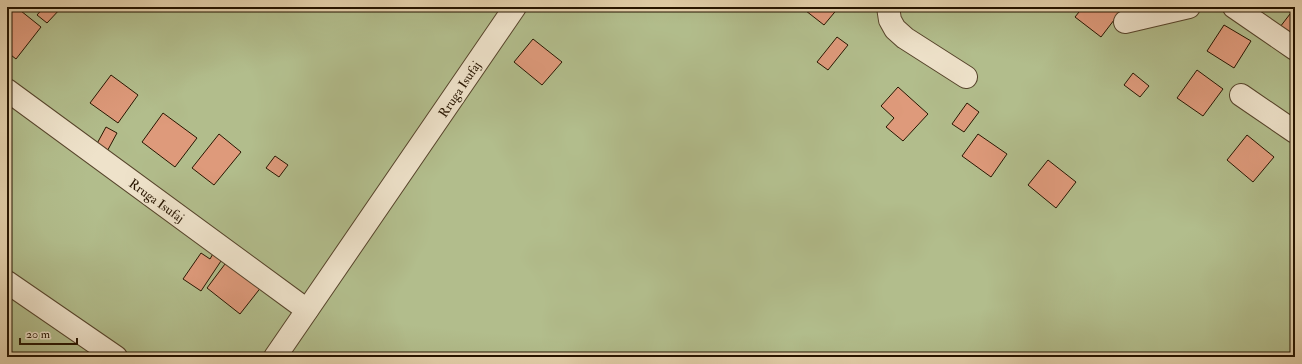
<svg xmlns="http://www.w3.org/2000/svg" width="1302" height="364" viewBox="0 0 1302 364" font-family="'IM FELL Double Pica',serif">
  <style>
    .green { fill: #b2bd8c; stroke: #6c6946 }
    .building { fill: #de9a7b; stroke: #271500 }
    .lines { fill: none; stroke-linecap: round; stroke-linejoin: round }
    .minor-casing { stroke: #56442b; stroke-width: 24 }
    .minor { stroke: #eee2ca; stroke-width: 22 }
    .labels { text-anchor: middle; stroke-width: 3.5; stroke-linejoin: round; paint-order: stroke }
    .street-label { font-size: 13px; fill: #271500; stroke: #eee2ca }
  </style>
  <rect width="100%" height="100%" fill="#e5d2ad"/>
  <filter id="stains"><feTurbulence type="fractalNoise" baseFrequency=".005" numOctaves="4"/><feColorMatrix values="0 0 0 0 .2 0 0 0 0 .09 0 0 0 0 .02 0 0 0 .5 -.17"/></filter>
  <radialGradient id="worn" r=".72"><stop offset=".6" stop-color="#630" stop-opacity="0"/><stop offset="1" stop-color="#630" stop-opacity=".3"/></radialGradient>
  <!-- green -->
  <rect class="green" x="7" y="7" width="1288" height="350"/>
  <!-- building -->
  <g class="building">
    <path d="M10,7h6l25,20 -25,32 -9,-7v-42z"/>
    <path d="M44,7h16l1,1 -14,15 -10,-8z"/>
    <path d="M801,7h38l-15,18z"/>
    <path d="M1083,7h41l-23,30 -26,-20z"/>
    <path d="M1290,14l5,4v21l-15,-12z"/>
    <path d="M1224,25l27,16 -17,27 -27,-17z"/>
    <path d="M837,37l11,8 -20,25 -11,-8z"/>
    <path d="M533,39l29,23 -20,23 -28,-23z"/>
    <path d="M1197,70l26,19 -20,27 -26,-18z"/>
    <path d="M1133,73l16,13 -9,11 -16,-12z"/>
    <path d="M111,75l27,20 -20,28 -28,-20z"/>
    <path d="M898,87l30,27 -25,27 -17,-14 8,-9 -13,-12z"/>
    <path d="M967,103l12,9 -15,20 -12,-8z"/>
    <path d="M163,113l34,25 -22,29 -33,-25z"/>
    <path d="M106,127l11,6 -13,24 -11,-6z"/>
    <path d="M219,134l22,18 -27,33 -22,-17z"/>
    <path d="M978,134l29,20 -16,23 -29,-21z"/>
    <path d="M1247,135l27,22 -21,25 -26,-22z"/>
    <path d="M275,156l13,9 -9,12 -13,-9z"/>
    <path d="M1048,160l28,22 -20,26 -28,-23z"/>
    <path d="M214,252l9,6 -22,33 -18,-12 18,-26 9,6z"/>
    <path d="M228,260l34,26 -22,28 -33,-26z"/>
  </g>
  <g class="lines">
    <!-- minor casing -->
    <g class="minor-casing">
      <g id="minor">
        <path d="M888,7l2,13 5,9 10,9 61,39"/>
        <path d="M1234,7l61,42"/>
        <path d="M1125,22l64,-15"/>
        <path d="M7,90l300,220"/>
        <path d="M1241,95l54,37"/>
        <path d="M7,282l109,75"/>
        <path d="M275,357l240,-350"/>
      </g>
    </g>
    <!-- minor -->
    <use href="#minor" class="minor"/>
  </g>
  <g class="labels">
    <!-- street labels -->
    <g class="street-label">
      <text transform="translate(459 89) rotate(-56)" y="5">Rruga Isufaj</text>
      <text transform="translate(157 200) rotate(36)" y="5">Rruga Isufaj</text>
    </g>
  </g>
  <!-- margin -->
  <rect width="1302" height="364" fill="none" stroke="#e5d2ad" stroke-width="24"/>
  <rect x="8" y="8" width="1286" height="348" fill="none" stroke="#271500" stroke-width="2"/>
  <rect x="12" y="12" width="1278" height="340" fill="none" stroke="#271500"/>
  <!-- scale -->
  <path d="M20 338v6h57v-6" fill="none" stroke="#271500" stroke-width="2"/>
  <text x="26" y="338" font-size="12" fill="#271500" stroke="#eee2ca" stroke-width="3" paint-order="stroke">20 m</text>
  <rect width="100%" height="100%" filter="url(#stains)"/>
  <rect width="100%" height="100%" fill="url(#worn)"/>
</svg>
